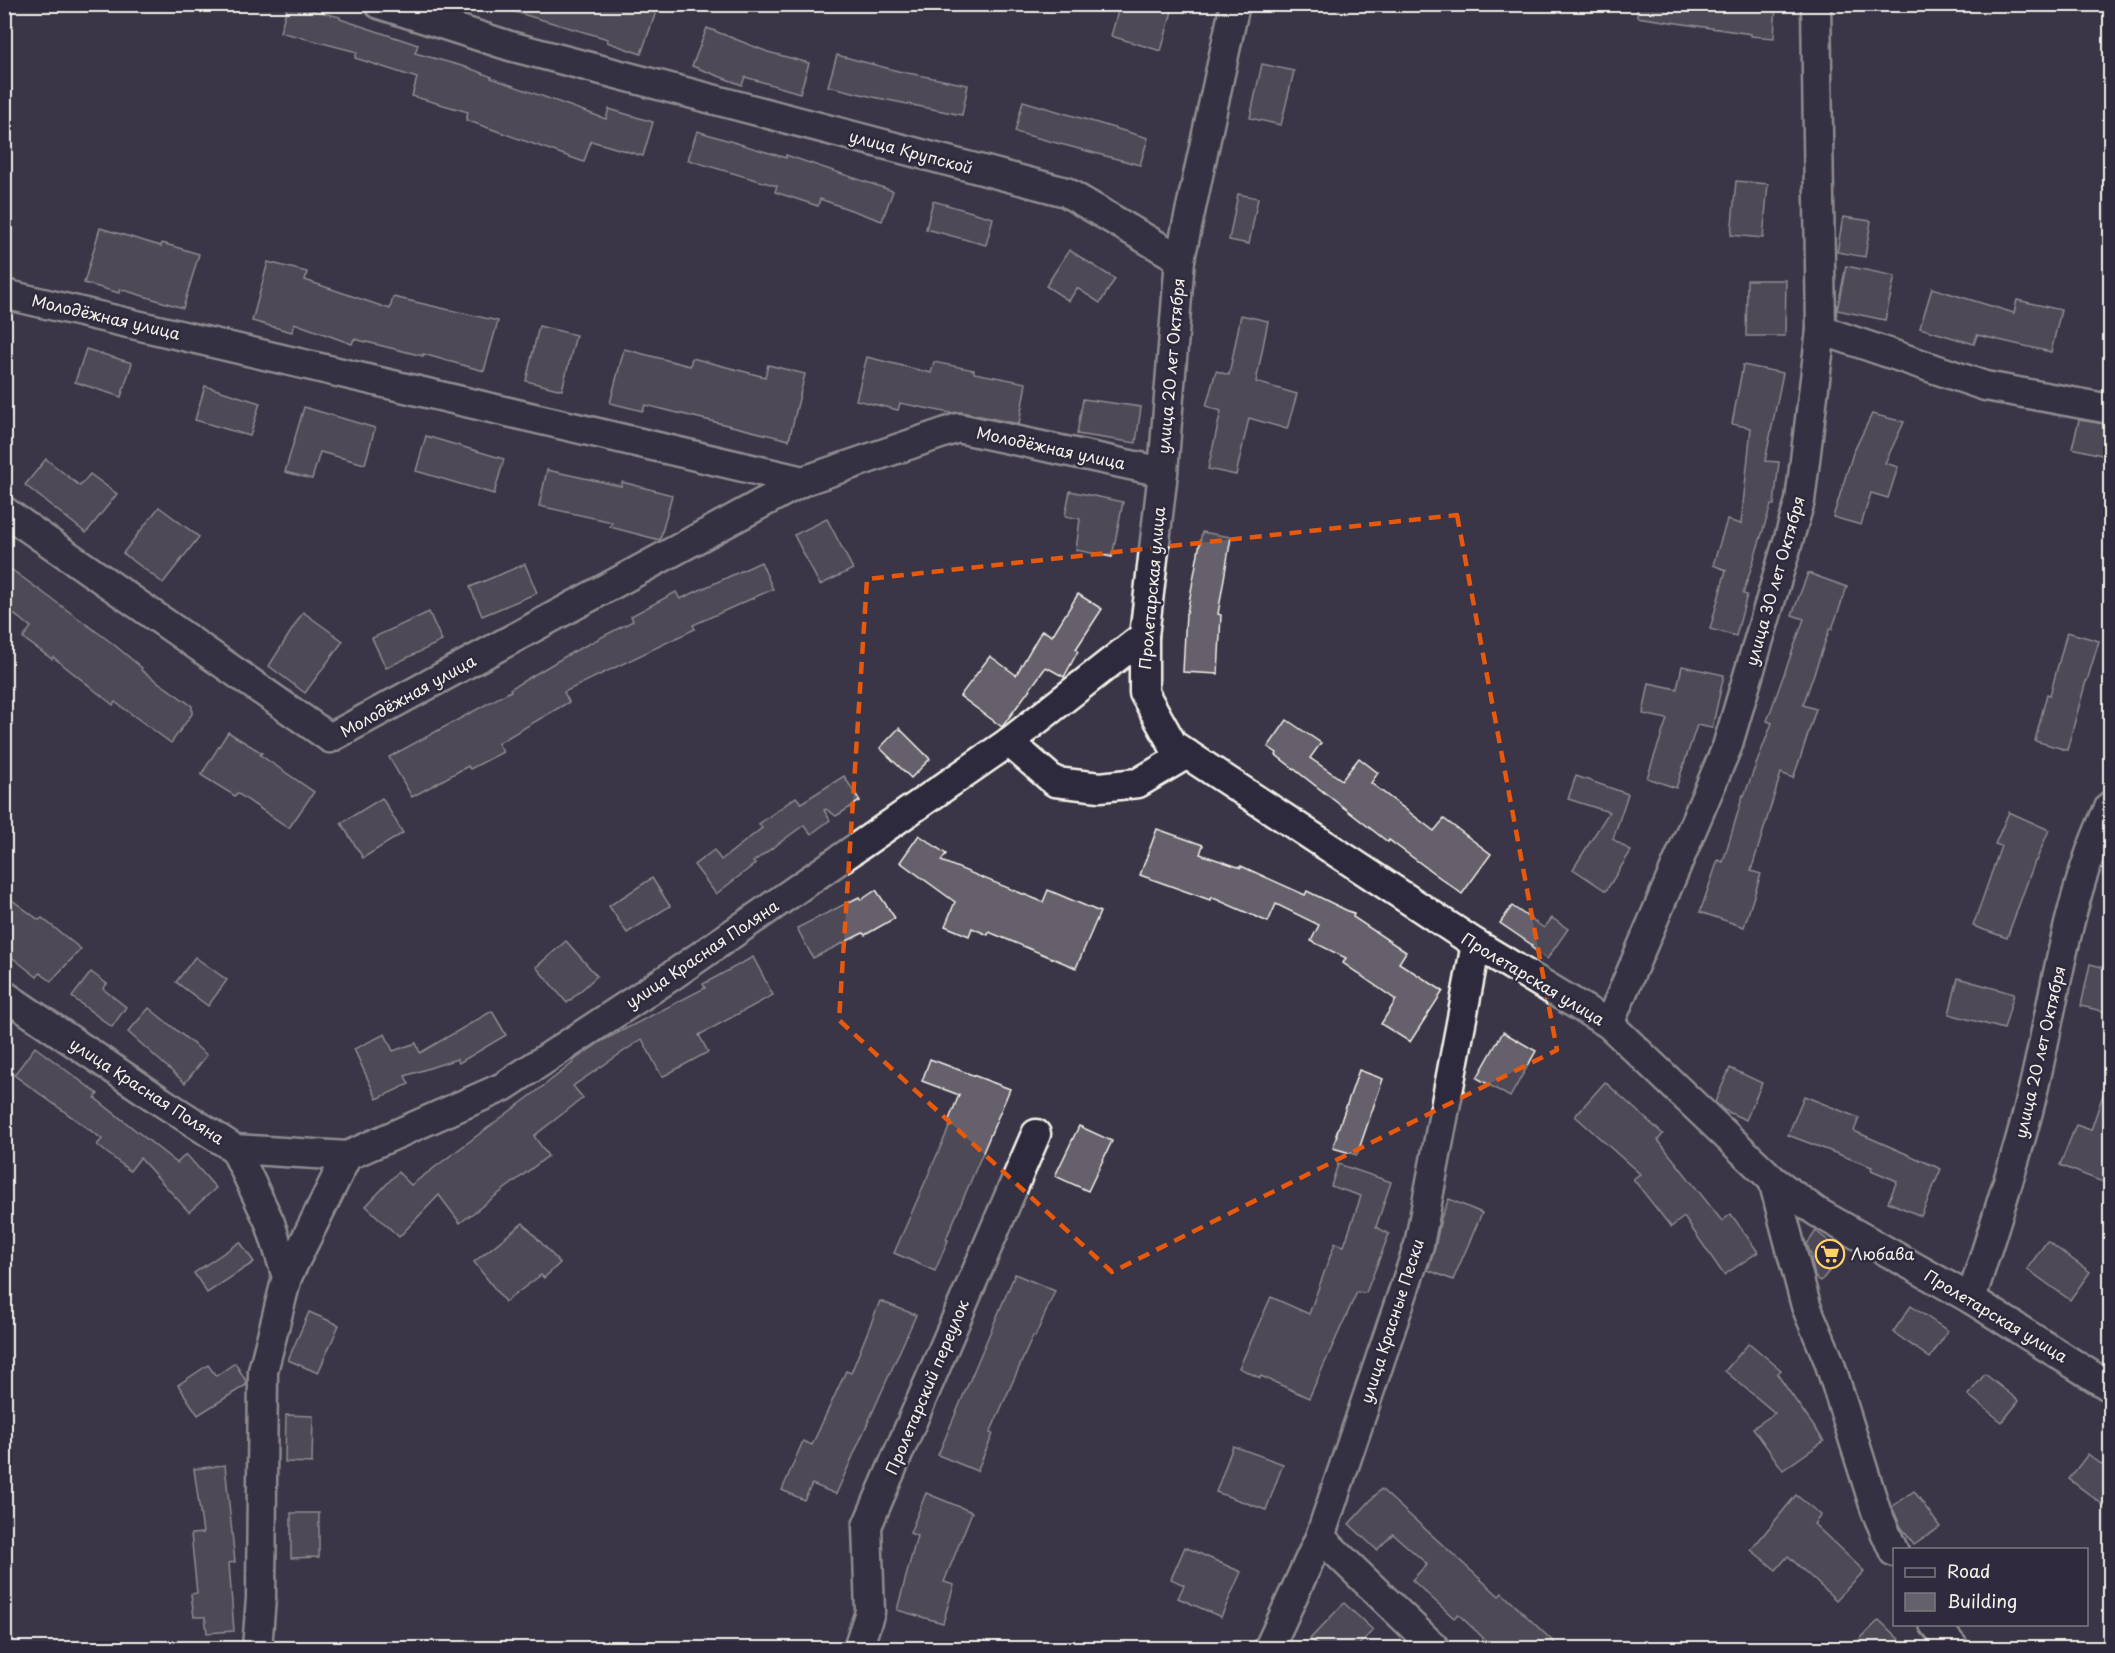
<svg xmlns="http://www.w3.org/2000/svg" width="2115" height="1653" viewBox="0 0 2115 1653" font-family="'Playpen Sans',sans-serif">
  <style>
    .building { fill: #65616c; stroke: #f4f1e8; stroke-width: 1.5 }
    .lines { fill: none; stroke-linecap: round; stroke-linejoin: round }
    .minor-casing { stroke: #f4f1e8; stroke-width: 33 }
    .minor { stroke: #2f2a3d; stroke-width: 28 }
    .marked { fill: none; stroke: #e8590c; stroke-width: 4.5; stroke-dasharray: 12 8; stroke-linejoin: round }
    .labels { text-anchor: middle; stroke-width: 5; stroke-linejoin: round; paint-order: stroke }
    .street-label { font-size: 16px; fill: #f4f1e8; stroke: #2f2a3d }
    .poi-label { font-size: 16px; fill: #f4f1e8; stroke: #2f2a3d; text-anchor: start }
  </style>
  <rect width="100%" height="100%" fill="#3b3647"/>
  <filter id="ink" filterUnits="userSpaceOnUse"><feTurbulence type="fractalNoise" baseFrequency=".0167" numOctaves="2"/><feDisplacementMap in="SourceGraphic" scale="12" xChannelSelector="R" yChannelSelector="G"/><feConvolveMatrix kernelMatrix="1 2 1 2 8 2 1 2 1" color-interpolation-filters="sRGB"/></filter>
  <g filter="url(#ink)">
    <!-- building -->
    <g class="building">
      <path d="M288,4l52,13v2l78,26 -3,8 54,15 23,9 -1,1 115,41 3,-10 44,13 -10,34 -52,-15 -7,21 -118,-42 2,-8 -56,-16 5,-18 -62,-20 2,-6 -77,-20z"/>
      <path d="M509,4h126l21,8 -15,42 -34,-12 1,-3 -100,-29z"/>
      <path d="M1120,4h54l-13,47 -50,-15z"/>
      <path d="M1637,4h139l-2,34 -23,-2v-2l-114,-17z"/>
      <path d="M707,28l61,24 41,11 -9,30 -55,-16 -3,8 -50,-19z"/>
      <path d="M837,55l61,16 70,14 -6,30 -89,-18 -45,-11z"/>
      <path d="M1262,64l32,7 -13,54 -31,-7z"/>
      <path d="M1023,101l125,37 -8,27 -125,-33z"/>
      <path d="M697,131l89,27v-3l107,36 -11,30 -62,-22 -2,7 -43,-14 2,-6 -89,-26z"/>
      <path d="M1736,181l32,3 -5,54 -32,-3z"/>
      <path d="M1238,194l20,4 -9,46 -20,-4z"/>
      <path d="M933,201l60,17 -7,27 -60,-16z"/>
      <path d="M1843,217l28,4 -6,36 -28,-5z"/>
      <path d="M100,228l61,18 1,-3 37,11 -16,54 -63,-19 -1,4 -35,-10z"/>
      <path d="M1069,250l46,29 -15,24 -23,-15 -8,13 -23,-15z"/>
      <path d="M268,262l39,10 -2,8 85,29 3,-12 105,24 -14,50 -61,-17v2l-69,-17 -2,5 -58,-21 -2,9 -40,-11z"/>
      <path d="M1846,266l49,10 -10,44 -48,-10z"/>
      <path d="M1747,280h39l-1,56h-39z"/>
      <path d="M1932,288l82,25 3,-13 44,10 -10,42 -74,-17 -3,9 -54,-16z"/>
      <path d="M1241,315l27,6 -12,61 41,12 -10,35 -38,-11 -13,57 -28,-6 13,-58 -15,-5 10,-35 13,4z"/>
      <path d="M539,326l37,9 -14,55 -36,-9z"/>
      <path d="M86,349l46,14 -11,34 -46,-15z"/>
      <path d="M624,349l66,17 2,-8 73,19 3,-12 37,9 -16,66 -144,-35 -2,6 -33,-8z"/>
      <path d="M867,357l64,16 3,-11 40,8v3l52,10 -7,41 -58,-12 -11,1 -50,-10 -2,7 -42,-10z"/>
      <path d="M1743,365l40,8 -18,88 14,1 -5,43h-3l-28,89 4,1 -11,41 -26,-7 16,-59 -13,-5 14,-45 14,4 10,-96 -19,-4z"/>
      <path d="M205,386l55,17 -10,33 -55,-16z"/>
      <path d="M1083,399l58,8 -5,36 -59,-9z"/>
      <path d="M304,407l71,21 -10,36 -45,-12 -8,27 -27,-7z"/>
      <path d="M1872,414l32,8 -19,41 13,4 -10,31 -17,-5 -10,32 -28,-8 20,-64z"/>
      <path d="M2079,420l31,5v32l-38,-9z"/>
      <path d="M426,436l78,23 -10,35 -78,-23z"/>
      <path d="M46,459l34,27 10,-12 27,20 -31,39 -61,-48z"/>
      <path d="M547,470l74,16 1,-4 50,13 -12,45 -50,-13 2,-5 -73,-16z"/>
      <path d="M1070,491l53,11 -11,55 -36,-7 4,-31 -15,-3z"/>
      <path d="M159,507l40,30 -36,46 -40,-30z"/>
      <path d="M827,519l26,50 -33,16 -26,-50z"/>
      <path d="M1202,532l29,5 -13,77 3,1 -3,59 -35,-2 3,-59h1z"/>
      <path d="M761,562l12,27 -80,36 2,4 -131,63 5,10 -71,41 5,9 -33,17 -2,-3 -56,31 -23,-40 122,-66 -1,-2 61,-36 62,-32 -2,-5 45,-24 4,7z"/>
      <path d="M4,564l108,79 30,25 -1,2 51,36v8l-21,29 -56,-41 -2,3 -60,-48 -1,2 -29,-21 8,-11 -27,-20z"/>
      <path d="M525,564l12,29 -55,23 -12,-29z"/>
      <path d="M1808,573l39,14 -15,42 -2,-1 -27,77 13,4 -16,50 -7,19 -12,-5 -30,98 10,3 -17,53 -44,-15 18,-52 5,2 20,-67 1,1 28,-73 -5,-2 37,-102 -12,-4z"/>
      <path d="M1078,594l24,15 -26,40 2,2 -14,26 -18,-10 -44,60 -42,-31 30,-40 26,19 26,-45 10,6z"/>
      <path d="M303,612l40,29 -38,52 -36,-27z"/>
      <path d="M429,612l13,29 -56,27 -14,-30z"/>
      <path d="M2067,632l32,9 -12,40h-1l-19,69 -32,-9 12,-47 3,1z"/>
      <path d="M1682,666l42,9 -12,53 -15,-3 -21,63 -29,-10 20,-59 -24,-5 6,-31 28,6z"/>
      <path d="M1287,720l34,23 -11,15 32,22 17,-22 19,15 -7,10 63,48 10,-12 47,35 -29,40 -73,-54 -1,2 -112,-87 1,-2 -9,-6z"/>
      <path d="M899,728l31,31 -19,19 -31,-30z"/>
      <path d="M228,732l34,21 -2,2 54,37 -25,36 -52,-35 -2,3 -34,-21z"/>
      <path d="M844,776l16,25 -24,15 -10,-7 -2,1 6,10 -19,14 -7,-9 -51,37 2,2 -39,30 -22,-29 20,-15 7,10 41,-32 -3,-4 37,-27 5,6z"/>
      <path d="M1576,776l52,18 -15,45 18,12 -25,40 -33,-22 36,-57 -41,-13z"/>
      <path d="M382,798l21,35 -40,25 -22,-35z"/>
      <path d="M2009,812l40,18 -13,31h-1l-28,77 -34,-12 28,-80 -6,-2z"/>
      <path d="M1157,829l46,16 -3,9 41,14v-2l64,29 2,-4 47,23 -1,3 53,35 -7,11 44,28 -33,51 -29,-18 15,-24 -53,-37 3,-5 -35,-17 8,-16 -43,-21 -8,18 -57,-25 -1,3 -70,-25z"/>
      <path d="M919,835l27,19 -5,7 102,41 5,-12 52,22 -24,56 -87,-36 -1,3 -16,-7 -3,8 -24,-10 10,-24 -55,-40z"/>
      <path d="M652,878l18,28 -43,27 -18,-27z"/>
      <path d="M876,890l19,28 -30,17 -2,-2 -50,25 -16,-30 62,-31 2,3z"/>
      <path d="M4,894l35,26 3,-2 39,31 -30,32 -11,-8 -3,4 -33,-26z"/>
      <path d="M1512,906l32,22 8,-10 16,11 -21,30 -16,-12 1,-2 -32,-22z"/>
      <path d="M566,941l31,35 -30,27 -31,-36z"/>
      <path d="M195,957l32,23 -19,26 -32,-24z"/>
      <path d="M753,957l20,38 -74,40 9,17 -46,25 -20,-38 -69,47 10,12 -49,38 14,20 -88,67 -21,-28 -40,42 -33,-31 32,-34 13,13 126,-94 37,-29 -1,-1 29,-20 103,-53 -2,-4z"/>
      <path d="M2090,964l20,5v44l-29,-7z"/>
      <path d="M91,972l16,12 -4,5 23,18 -14,20 -40,-30z"/>
      <path d="M1958,978l56,16 -10,35 -55,-15z"/>
      <path d="M149,1008l58,47 -22,28 -57,-51z"/>
      <path d="M492,1011l14,24 -47,28 -2,-4 -52,17 4,8 -32,15 -23,-50 31,-15 8,17 23,-8 4,10z"/>
      <path d="M1503,1032l33,19 -26,46 -33,-19z"/>
      <path d="M35,1047l63,47 -3,4 82,65 9,-9 30,34 -27,24 -49,-54 -10,13 -33,-26 5,-6 -88,-64z"/>
      <path d="M930,1059l80,30 -64,150 2,1 -13,31 -41,-18 57,-130 -3,-1 11,-27 -37,-14z"/>
      <path d="M1730,1068l32,15 -16,37 -22,-10 -9,-8z"/>
      <path d="M1359,1070l24,9 -26,76 -24,-7 4,-13h-1z"/>
      <path d="M1605,1082l58,52 -5,6 64,81 9,-7 27,38 -34,23 -40,-58 -13,10 -38,-48 7,-5 -65,-58z"/>
      <path d="M2107,1083l3,1v101l-50,-20 16,-40 15,5z"/>
      <path d="M1804,1096l55,22 -5,13 87,38 -20,47 -33,-14 9,-21 -26,-11 1,-3 -84,-32z"/>
      <path d="M1079,1126l33,15 -24,50 -33,-15z"/>
      <path d="M1338,1164l53,18 -15,45 13,7 -23,59 -9,-1 -48,106 -48,-22 -1,2 -21,-10 32,-71 38,17 26,-71 9,3 17,-50 -30,-10z"/>
      <path d="M1449,1199l33,14 -29,67 -25,-10 7,-22 6,-30z"/>
      <path d="M523,1223l37,40 -16,15 -3,-3 -36,27 -31,-40z"/>
      <path d="M1816,1231l28,22 -23,28 -6,-4 -4,-18 1,-1 -5,-14z"/>
      <path d="M2047,1241l43,31 -20,28 -43,-31z"/>
      <path d="M240,1242l14,20 -47,31 -13,-20z"/>
      <path d="M1015,1274l40,17 -20,46 -2,-1 -43,97 3,1 -16,37 -39,-16z"/>
      <path d="M880,1301l36,14 -80,179 -24,-10 -8,16 -22,-10 21,-49 9,4 34,-74 5,2z"/>
      <path d="M1911,1306l37,25 -18,27 -37,-26z"/>
      <path d="M309,1312l30,13 -21,48 -30,-13z"/>
      <path d="M1749,1343l32,27 -4,4 47,67 -41,29 -30,-42 22,-15 -50,-42z"/>
      <path d="M235,1363l11,18v4l-48,30 -20,-30 30,-20 8,11z"/>
      <path d="M1985,1374l34,27 -17,21 -34,-27z"/>
      <path d="M286,1415l27,1 -1,47 -27,-1z"/>
      <path d="M1233,1446l50,18 -17,46 -50,-18z"/>
      <path d="M2088,1454l22,17v39l-41,-31z"/>
      <path d="M225,1465l10,97 -6,1 5,68 -27,2 -2,-16h-11l-3,-23 6,-1 -6,-59 12,-1 -9,-64z"/>
      <path d="M1381,1489l118,107 3,-3 58,55h-66l-36,-34 -4,4 -42,-38 15,-16 -34,-30 -16,16 -28,-26z"/>
      <path d="M1914,1491l26,36 -26,18 -13,-18 -9,-20z"/>
      <path d="M926,1493l46,19 -28,70 10,3 -11,38 -46,-13 20,-74 -7,-3z"/>
      <path d="M1796,1495l25,20 -7,9 50,47 -28,29 -48,-44 -12,14 -25,-20z"/>
      <path d="M291,1513h28v44l-28,1z"/>
      <path d="M1185,1547l56,25 -20,45 -43,-19 6,-13 -13,-6z"/>
      <path d="M1344,1603l29,27 -17,18h-35l-11,-9z"/>
      <path d="M1879,1620l29,28h-57z"/>
    </g>
    <g class="lines">
      <!-- minor casing -->
      <g class="minor-casing">
        <g id="minor">
          <path d="M379,4l131,42 556,146 114,67"/>
          <path d="M1235,4l-55,255 -17,213 -19,164v57l29,52 303,199 133,80 164,156 44,32 154,87 139,88"/>
          <path d="M4,294l799,187 155,-53 205,44"/>
          <path d="M1821,330l164,56 125,23"/>
          <path d="M4,511l326,227 473,-257"/>
          <path d="M1009,742l46,40 45,5 38,-4 49,-29"/>
          <path d="M4,995l158,107 73,47 35,74 17,54 -24,94 -2,227 -4,50"/>
          <path d="M1609,1024l118,-277 73,-246 21,-171 -5,-326"/>
          <path d="M235,1149l112,7"/>
          <path d="M1773,1180l33,126 23,55 47,150 18,41"/>
          <path d="M287,1277l60,-121 156,-69 167,-110 339,-235 135,-106"/>
          <path d="M1971,1299c19,-60 39,-120 55,-180 27,-101 38,-220 84,-313"/>
          <path d="M1320,1537l115,111"/>
          <path d="M1934,1624l20,24"/>
          <path d="M858,1648l12,-36 -3,-86 169,-392"/>
          <path d="M1269,1648l51,-111 99,-292 57,-301"/>
        </g>
      </g>
      <!-- minor -->
      <use href="#minor" class="minor"/>
    </g>
  </g>
  <!-- marked area -->
  <path d="M0 0H2115V1653H0ZM1457,515l100,535 -445,222 -273,-252 28,-441z" fill="#3b3647" fill-opacity=".55" fill-rule="evenodd"/>
  <path class="marked" d="M1457,515l100,535 -445,222 -273,-252 28,-441z"/>
  <!-- icons -->
  <defs>
    <g id="supermarket-ring" transform="scale(1.5)"><circle r="9.5" fill="#2f2a3d" stroke="#ffd166" stroke-width="1.5"/><path d="M-6-5.5h2.5l.6 2H6L4.5 2H-2.5L-4.4-4H-6ZM-1.5 3.2a1.3 1.3 0 1 0 .1 0ZM3 3.2a1.3 1.3 0 1 0 .1 0Z" fill="#ffd166"/></g>
  </defs>
  <g fill-rule="evenodd">
    <use href="#supermarket-ring" x="1830" y="1254"/>
  </g>
  <g class="labels">
    <!-- street labels -->
    <g class="street-label">
      <text transform="translate(911 152) rotate(15)" y="6">улица Крупской</text>
      <text transform="translate(106 317) rotate(13)" y="6">Молодёжная улица</text>
      <text transform="translate(1171 366) rotate(-85)" y="6">улица 20 лет Октября</text>
      <text transform="translate(1051 448) rotate(12)" y="6">Молодёжная улица</text>
      <text transform="translate(1775 581) rotate(-74)" y="6">улица 30 лет Октября</text>
      <text transform="translate(1152 588) rotate(-85)" y="6">Пролетарская улица</text>
      <text transform="translate(408 696) rotate(-29)" y="6">Молодёжная улица</text>
      <text transform="translate(702 954) rotate(-34)" y="6">улица Красная Поляна</text>
      <text transform="translate(1533 979) rotate(31)" y="6">Пролетарская улица</text>
      <text transform="translate(2040 1052) rotate(-77)" y="6">улица 20 лет Октября</text>
      <text transform="translate(147 1091) rotate(33)" y="6">улица Красная Поляна</text>
      <text transform="translate(1996 1316) rotate(31)" y="6">Пролетарская улица</text>
      <text transform="translate(1392 1321) rotate(-72)" y="6">улица Красные Пески</text>
      <text transform="translate(927 1387) rotate(-67)" y="6">Пролетарский переулок</text>
    </g>
    <!-- poi labels -->
    <g class="poi-label">
      <text x="1851" y="1260">Любава</text>
    </g>
  </g>
  <!-- margin -->
  <rect width="2115" height="1653" fill="none" stroke="#2f2a3d" stroke-width="24"/>
  <rect x="12" y="12" width="2091" height="1629" fill="none" stroke="#f4f1e8" stroke-width="2" filter="url(#ink)"/>
  <!-- legend -->
  <rect x="1893" y="1548" width="195" height="78" fill="#2f2a3d" stroke="#7e7a81" stroke-width="1.5"/>
  <rect x="1905" y="1568" width="30" height="9" fill="#2f2a3d" stroke="#7e7a81" stroke-width="1.5"/>
  <text x="1947" y="1578" font-size="18" fill="#f4f1e8">Road</text>
  <rect x="1905" y="1593" width="30" height="18" fill="#65616c" stroke="#7e7a81" stroke-width="1.5"/>
  <text x="1947" y="1608" font-size="18" fill="#f4f1e8">Building</text>
</svg>
